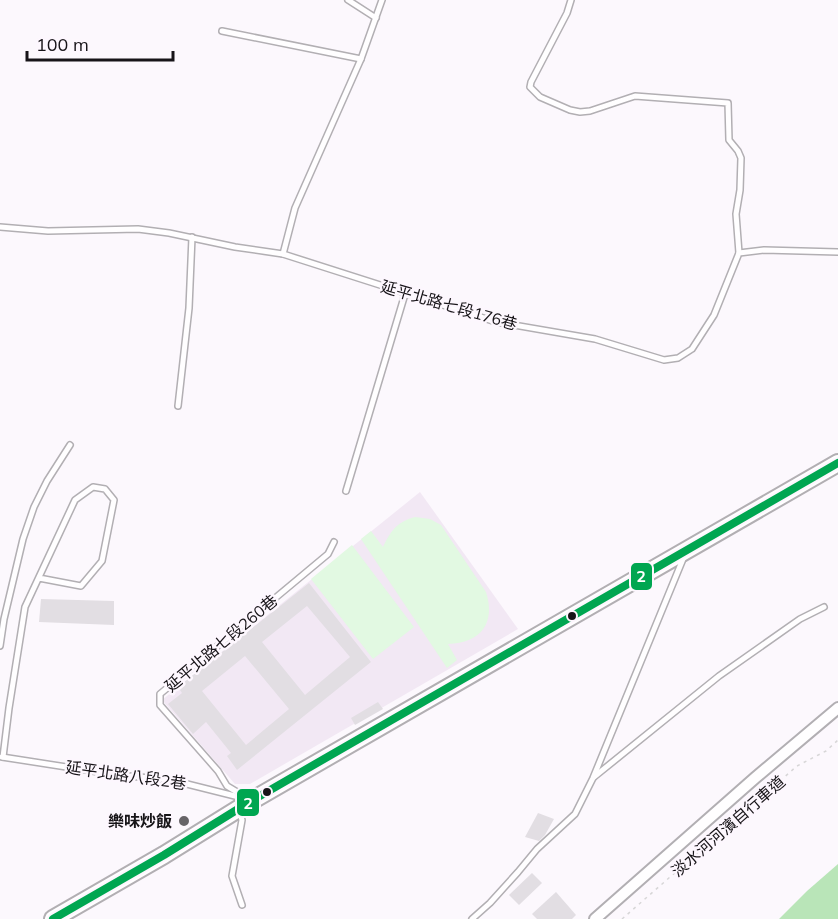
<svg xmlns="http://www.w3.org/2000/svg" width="838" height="919" viewBox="0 0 838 919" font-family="Mulish,'Noto Sans TC',sans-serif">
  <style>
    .built { fill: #f2e8f4 }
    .green { fill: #e2f9e2 }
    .water { fill: #b9e5b8 }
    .building { fill: #e2dee3; fill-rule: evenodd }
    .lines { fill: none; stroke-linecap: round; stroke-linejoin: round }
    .lane-casing { stroke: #b2afb3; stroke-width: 8 }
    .street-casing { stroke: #b2afb3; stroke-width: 14 }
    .secondary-casing { stroke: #b2afb3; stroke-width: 20 }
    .path { stroke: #d7d6d7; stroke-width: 1.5; stroke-dasharray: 3 4.5; stroke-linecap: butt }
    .lane { stroke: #fffeff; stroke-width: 5 }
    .street { stroke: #fffeff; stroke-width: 10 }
    .secondary { stroke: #fffeff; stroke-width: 16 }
    .bus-1-casing { stroke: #fdf7fe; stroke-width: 12 }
    .bus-1 { stroke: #00a651; stroke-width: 8 }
    .bus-dot { fill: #171418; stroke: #fdf7fe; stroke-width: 2 }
    .poi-dot { fill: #676468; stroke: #fdf7fe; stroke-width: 2 }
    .labels { text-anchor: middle; stroke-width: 5; stroke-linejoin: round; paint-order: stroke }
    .street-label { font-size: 16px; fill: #171418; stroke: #fdf7fe }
    .poi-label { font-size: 16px; font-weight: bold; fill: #171418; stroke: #fdf7fe; text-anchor: end }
    .line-badge { stroke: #fdf7fe; stroke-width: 2 }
    .badge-label { font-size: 16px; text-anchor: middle; font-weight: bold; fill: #fff }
  </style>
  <rect width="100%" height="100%" fill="#fcf8fd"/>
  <!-- built -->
  <path class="built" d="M420,492l98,137 -268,155h-15l-73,-84z"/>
  <!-- green -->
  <g class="green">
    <path d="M415,517l15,2 11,6 45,67c10,31 -5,51 -38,52l9,16 -10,8 -86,-129 10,-8 12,16c7,-16 15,-26 32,-30z"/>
    <path d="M352,545l62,82 -41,32 -62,-80z"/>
  </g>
  <!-- water -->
  <path class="water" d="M838,864v55h-59l28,-28z"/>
  <!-- building -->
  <g class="building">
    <path d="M309,583l62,79 -134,108 -10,-14 4,-3 -25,-31 -13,12 -25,-30 14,-11 -4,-6zM307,606l43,51 -45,38 -43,-53zM245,656l44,53 -43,36 -44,-54z"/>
    <path d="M41,599l73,2v24l-75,-3z"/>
    <path d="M378,702l5,7 -28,16 -4,-7z"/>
    <path d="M538,813l16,6 -9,16 -6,6 -14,-4z"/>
    <path d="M532,873l10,10 -23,22 -10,-10z"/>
    <path d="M556,892l20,23 -4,4h-35l-5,-5z"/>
  </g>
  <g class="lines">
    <!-- lane casing -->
    <g class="lane-casing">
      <g id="lane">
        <path d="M348,0l28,18"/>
        <path d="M571,0l-4,13 -36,69 -1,5 10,10 30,13 10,2 10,-1 45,-15 93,7 1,37 9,11 3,7 -1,32 -4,24 3,39"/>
        <path d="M222,31l139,28"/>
        <path d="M0,227l48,4 90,-2 31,4 66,14 48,7 213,68 99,17 69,21 14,-2 14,-9 22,-34 25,-62 25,-3 74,2"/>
        <path d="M283,254l12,-46 66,-149 21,-59"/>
        <path d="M178,406l11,-98 3,-71"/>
        <path d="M346,491l59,-197"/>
        <path d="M0,646l4,-27 19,-80 11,-32 13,-26 23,-36"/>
        <path d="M2,757l116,18 53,5 72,18"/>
        <path d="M3,757l6,-49 16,-101 50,-107 18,-13 12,2 9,11 -12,61 -21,25 -42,-8"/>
        <path d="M594,777l125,-101 81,-57 24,-12"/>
        <path d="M247,798l-20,-12 -9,-15 -58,-66v-11l168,-140 6,-12"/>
        <path d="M239,811l3,9 -10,56 10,29"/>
        <path d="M472,919l18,-16 28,-31 19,-23 38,-35 18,-36 90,-219"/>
      </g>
    </g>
    <!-- street casing -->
    <g class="street-casing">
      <path id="street" d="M595,919l160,-141 83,-70"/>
    </g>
    <!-- secondary casing -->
    <g class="secondary-casing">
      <path id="secondary" d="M53,919l111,-64 87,-54 587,-338"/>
    </g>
    <!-- path -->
    <path class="path" d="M622,919l175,-153 29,-15 12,-11"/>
    <!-- lane -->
    <use href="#lane" class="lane"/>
    <!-- street -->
    <use href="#street" class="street"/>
    <!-- secondary -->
    <use href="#secondary" class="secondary"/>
    <!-- bus-1 casing -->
    <g class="bus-1-casing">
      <path id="bus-1" d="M53,919l111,-64 87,-54 587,-338"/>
    </g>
    <!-- bus-1 -->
    <use href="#bus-1" class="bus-1"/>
  </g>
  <!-- markers -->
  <g class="bus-dot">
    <circle cx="572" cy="616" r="5"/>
    <circle cx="267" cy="792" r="5"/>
  </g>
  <circle class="poi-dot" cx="184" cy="821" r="6"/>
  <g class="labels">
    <!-- street labels -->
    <g class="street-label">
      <text transform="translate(449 305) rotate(16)" y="6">延平北路七段176巷</text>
      <text transform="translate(221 643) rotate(-40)" y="6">延平北路七段260巷</text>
      <text transform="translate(126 775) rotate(8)" y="6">延平北路八段2巷</text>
      <text transform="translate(728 826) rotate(-41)" y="6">淡水河河濱自行車道</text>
    </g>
    <!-- poi labels -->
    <g class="poi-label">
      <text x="172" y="827">樂味炒飯</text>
    </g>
  </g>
  <g class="line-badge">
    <rect x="630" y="562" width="23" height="29" rx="6" fill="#00a651"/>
    <rect x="236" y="788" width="24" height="29" rx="6" fill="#00a651"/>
  </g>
  <g class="badge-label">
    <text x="641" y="582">2</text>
    <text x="248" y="809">2</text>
  </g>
  <!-- scale -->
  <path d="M27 51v9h146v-9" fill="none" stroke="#171418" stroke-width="3"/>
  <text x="36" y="51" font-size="18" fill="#171418" stroke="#fdf7fe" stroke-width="4.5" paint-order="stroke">100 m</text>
</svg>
